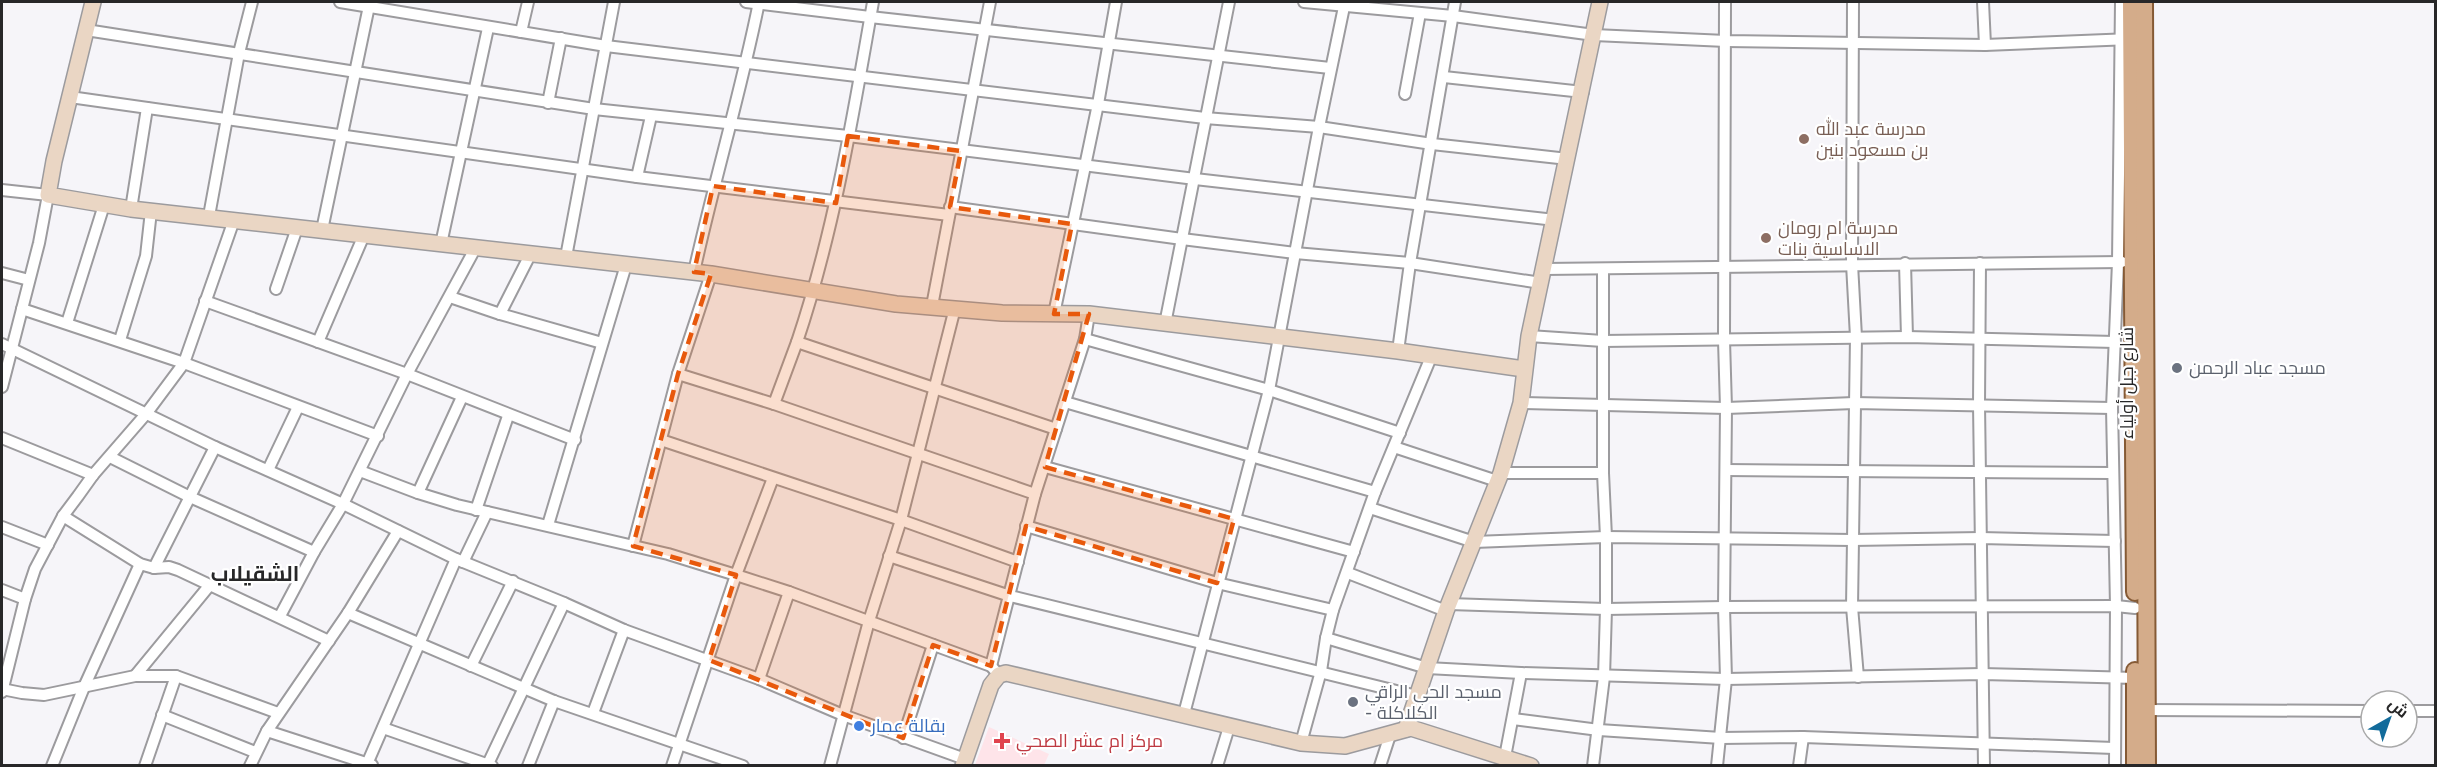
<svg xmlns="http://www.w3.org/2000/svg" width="2437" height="767" viewBox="0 0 2437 767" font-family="'Fira Sans',Cairo,sans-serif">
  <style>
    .medical { fill: #fee4e9 }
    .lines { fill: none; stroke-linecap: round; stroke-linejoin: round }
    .street-casing { stroke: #9c9b9e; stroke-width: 14 }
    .secondary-casing { stroke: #9c9b9e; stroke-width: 18 }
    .primary-casing { stroke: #855a35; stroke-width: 20 }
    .street { stroke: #fff; stroke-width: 10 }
    .secondary { stroke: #ead6c4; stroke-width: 15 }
    .primary { stroke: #d4ac8a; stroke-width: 16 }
    .marked { fill: #e8590c; fill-opacity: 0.2; stroke: #e8590c; stroke-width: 4.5; stroke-dasharray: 12 8; stroke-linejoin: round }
    .education-dot { fill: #8d6e63; stroke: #fff; stroke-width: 2 }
    .worship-dot { fill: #6b7280; stroke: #fff; stroke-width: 2 }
    .shop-dot { fill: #3f7fe0; stroke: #fff; stroke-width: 2 }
    .health-dot { fill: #e0444e; stroke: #fff; stroke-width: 2 }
    .labels { text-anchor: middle; stroke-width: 4.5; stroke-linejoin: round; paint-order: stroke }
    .education-label { font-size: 18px; fill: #785e54; stroke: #fff; text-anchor: start }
    .worship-label { font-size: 18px; fill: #5b616d; stroke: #fff; text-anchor: start }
    .street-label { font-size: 18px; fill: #272728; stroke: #fff }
    .shop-label { font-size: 18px; fill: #366cbe; stroke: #fff; text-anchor: start }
    .health-label { font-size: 18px; fill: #be3a42; stroke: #fff; text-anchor: start }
    .quarter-label { font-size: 21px; font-weight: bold; fill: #272728; stroke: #fff }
  </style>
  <rect width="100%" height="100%" fill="#f6f5f9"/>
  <!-- medical -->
  <path class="medical" d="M989,727l60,27 -5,11h-69z"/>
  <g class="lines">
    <!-- street casing -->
    <g class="street-casing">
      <g id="street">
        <path d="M340,2l266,44 599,72 114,9 113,17 136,15"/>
        <path d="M746,2l124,15 460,51"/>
        <path d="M873,2c-20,114 -39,230 -76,340l259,87"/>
        <path d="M1304,2l149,14 141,19 132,6 259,4 146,-6"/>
        <path d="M1853,2l-1,262 4,73 -4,270 6,70"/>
        <path d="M1983,2l2,43"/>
        <path d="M86,30l508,79 254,27 347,43 360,41"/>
        <path d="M521,32l7,-30"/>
        <path d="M1444,77l139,15"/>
        <path d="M1405,94l15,-81"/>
        <path d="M70,97l567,80 312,38"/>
        <path d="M548,103l13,-65"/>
        <path d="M637,177l14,-61"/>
        <path d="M2,190l46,5 -9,48 -37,144"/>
        <path d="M950,207l232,32 113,14 115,10 131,20"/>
        <path d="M131,209l16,-101"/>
        <path d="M209,216l30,-163 13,-51"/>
        <path d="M322,230l47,-224"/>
        <path d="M441,244l47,-216"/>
        <path d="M566,257l48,-255"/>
        <path d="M1905,263l2,74"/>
        <path d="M1980,263l-1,141 5,362"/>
        <path d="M1544,269l578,-7"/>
        <path d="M694,272c20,-91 47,-180 65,-270"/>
        <path d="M2,273l27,7"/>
        <path d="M276,289l21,-61"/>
        <path d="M450,297l50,17 102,29"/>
        <path d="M205,301l202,73 168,66"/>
        <path d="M932,306l58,-304"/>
        <path d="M22,309l162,54 194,73"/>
        <path d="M500,314l31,-61"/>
        <path d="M1054,314l44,-210 18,-102"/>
        <path d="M67,323l37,-118"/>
        <path d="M1165,324l64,-322"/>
        <path d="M1529,336l74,5 304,-4 208,5"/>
        <path d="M1085,339l184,51 131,43"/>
        <path d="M120,340l26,-84 5,-45"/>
        <path d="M318,342l46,-107"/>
        <path d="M2,344l213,103 128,57 113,55 108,44 60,27 135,49 84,36 122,44"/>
        <path d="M1398,351l12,-88 45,-261"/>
        <path d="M678,374l96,30 261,90"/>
        <path d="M1065,402l310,90"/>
        <path d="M1521,403l205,5 128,-5 258,5"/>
        <path d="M774,404l23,-62"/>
        <path d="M2,438l91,37"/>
        <path d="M661,440l240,80 117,42"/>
        <path d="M1394,447l103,34"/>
        <path d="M110,457l80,40 124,55"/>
        <path d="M1045,467l309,85"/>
        <path d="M268,470l30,-63"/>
        <path d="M1726,470l386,3"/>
        <path d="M360,471l58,22 39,12 211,49 68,21 53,17 202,74 8,9"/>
        <path d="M1501,473h102"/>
        <path d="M418,493l44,-96"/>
        <path d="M1370,508l104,34 132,-5 246,3 129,-2 134,3"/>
        <path d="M476,510l32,-94"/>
        <path d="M63,516l77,48 14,4 15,-1 9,3 151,71"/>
        <path d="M548,525l78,-260"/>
        <path d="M1026,526l191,57 116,27"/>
        <path d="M2,527l46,18"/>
        <path d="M633,546l45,-172 33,-100"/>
        <path d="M889,556l121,40 407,100"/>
        <path d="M463,562l24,-50"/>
        <path d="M154,568l61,-121"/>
        <path d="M1348,573l98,38"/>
        <path d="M2,590l23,9"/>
        <path d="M1449,604l157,5 118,-2 392,-1 19,2"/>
        <path d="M348,613l206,88 189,65"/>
        <path d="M280,616l34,-64 29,-48 64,-130 69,-127"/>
        <path d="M1326,638l101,30 94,5 205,6 256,-5 153,4"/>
        <path d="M471,666l42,-85"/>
        <path d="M991,666l44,-172 50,-155 4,-25"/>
        <path d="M135,676l74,-90"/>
        <path d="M759,679l30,-87"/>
        <path d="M2,689l20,4 22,2 91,-19h41l102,37"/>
        <path d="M2,692l23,-93 10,-30 28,-53 15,-20 15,-21 53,-61 38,-51 50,-143"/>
        <path d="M2147,710l224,1"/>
        <path d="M2407,711h29"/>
        <path d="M593,713l31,-83"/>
        <path d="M1184,714l85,-324 50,-263 26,-125"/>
        <path d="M162,715l93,37"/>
        <path d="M1513,719l86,11 122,8 82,-1 311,11"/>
        <path d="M383,728l109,38"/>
        <path d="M267,731l105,34"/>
        <path d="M903,738l30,-93"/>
        <path d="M1301,743l20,-72 5,-33 7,-28 42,-118 56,-135"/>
        <path d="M1505,757l16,-84"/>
        <path d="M367,764l89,-205"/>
        <path d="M488,764l76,-161"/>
        <path d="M52,766l32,-79 56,-123"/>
        <path d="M145,766l31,-90"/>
        <path d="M250,766l17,-35 81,-118 50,-82"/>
        <path d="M528,766l26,-65"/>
        <path d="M672,766l64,-191 37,-97"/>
        <path d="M830,766l39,-145 32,-101 54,-212"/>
        <path d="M1217,766l12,-39"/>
        <path d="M1380,766l11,-34"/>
        <path d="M1593,766l11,-89 2,-68v-72l-3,-64v-204"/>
        <path d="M1717,766l9,-87 -2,-72 2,-199 -2,-68 1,-338"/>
        <path d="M1799,766l4,-29"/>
        <path d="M2115,766l1,-160 -4,-198 6,-146 3,-260"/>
      </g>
    </g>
    <!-- secondary casing -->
    <g class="secondary-casing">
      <g id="secondary">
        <path d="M93,2l-39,159 -6,34 83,14 580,65 185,30 106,9 87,1 309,37 126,18"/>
        <path d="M1406,729l40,-118 55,-138 20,-70 8,-67 71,-334"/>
        <path d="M963,766l28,-81 8,-10 7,-2 295,70 44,3 66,-18 120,38"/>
      </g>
    </g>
    <!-- primary casing -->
    <g class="primary-casing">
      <g id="primary">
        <path d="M2131,2l4,590"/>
        <path d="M2144,2l3,764"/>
        <path d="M2135,766v-95"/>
      </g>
    </g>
    <!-- street -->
    <use href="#street" class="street"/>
    <!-- secondary -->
    <use href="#secondary" class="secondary"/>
    <!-- primary -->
    <use href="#primary" class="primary"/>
  </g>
  <!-- marked area -->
  <path class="marked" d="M848,136l113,15 -11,56 122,17 -18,90h35l-44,153 189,52 -17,64 -191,-57 -35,140 -58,-21 -30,93 -194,-78 27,-85 -103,-29 45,-172 33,-100 -17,-2 19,-86 123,17z"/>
  <!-- markers -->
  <g class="education-dot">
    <circle cx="1804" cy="139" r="6"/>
    <circle cx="1766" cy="238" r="6"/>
  </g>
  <g class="worship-dot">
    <circle cx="2177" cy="368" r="6"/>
    <circle cx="1353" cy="702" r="6"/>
  </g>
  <circle class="shop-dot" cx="859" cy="726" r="6"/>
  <path class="health-dot" d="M999 732h6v6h6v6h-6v6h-6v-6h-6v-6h6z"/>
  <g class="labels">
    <!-- education labels -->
    <g class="education-label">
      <text x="1816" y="135">مدرسة عبد الله<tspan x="1816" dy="21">بن مسعود بنين</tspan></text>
      <text x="1778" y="234">مدرسة ام رومان<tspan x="1778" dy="21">الاساسية بنات</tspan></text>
    </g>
    <!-- worship labels -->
    <g class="worship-label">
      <text x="2189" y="374">مسجد عباد الرحمن</text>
      <text x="1365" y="698">مسجد الحي الراقي<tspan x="1365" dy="21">- الكلاكلة</tspan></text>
    </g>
    <!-- street labels -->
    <g class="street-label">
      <text transform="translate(2127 383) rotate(-90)" y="6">شارع جبل أولياء</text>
    </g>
    <!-- shop labels -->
    <g class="shop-label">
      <text x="871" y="732">بقالة عمار</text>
    </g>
    <!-- health labels -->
    <g class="health-label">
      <text x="1016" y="747">مركز ام عشر الصحي</text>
    </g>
    <!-- quarter labels -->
    <g class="quarter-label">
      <text x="255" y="581">الشقيلاب</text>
    </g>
  </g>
  <!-- border -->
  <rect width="2437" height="767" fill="none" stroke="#272728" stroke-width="6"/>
  <!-- north arrow -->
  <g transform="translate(2389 719) rotate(40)"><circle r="28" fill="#ffffff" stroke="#a9a9a9" stroke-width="1.5"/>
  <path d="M0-4.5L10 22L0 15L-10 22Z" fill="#126b9b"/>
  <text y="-9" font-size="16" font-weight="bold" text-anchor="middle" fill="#272728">ش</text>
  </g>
</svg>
